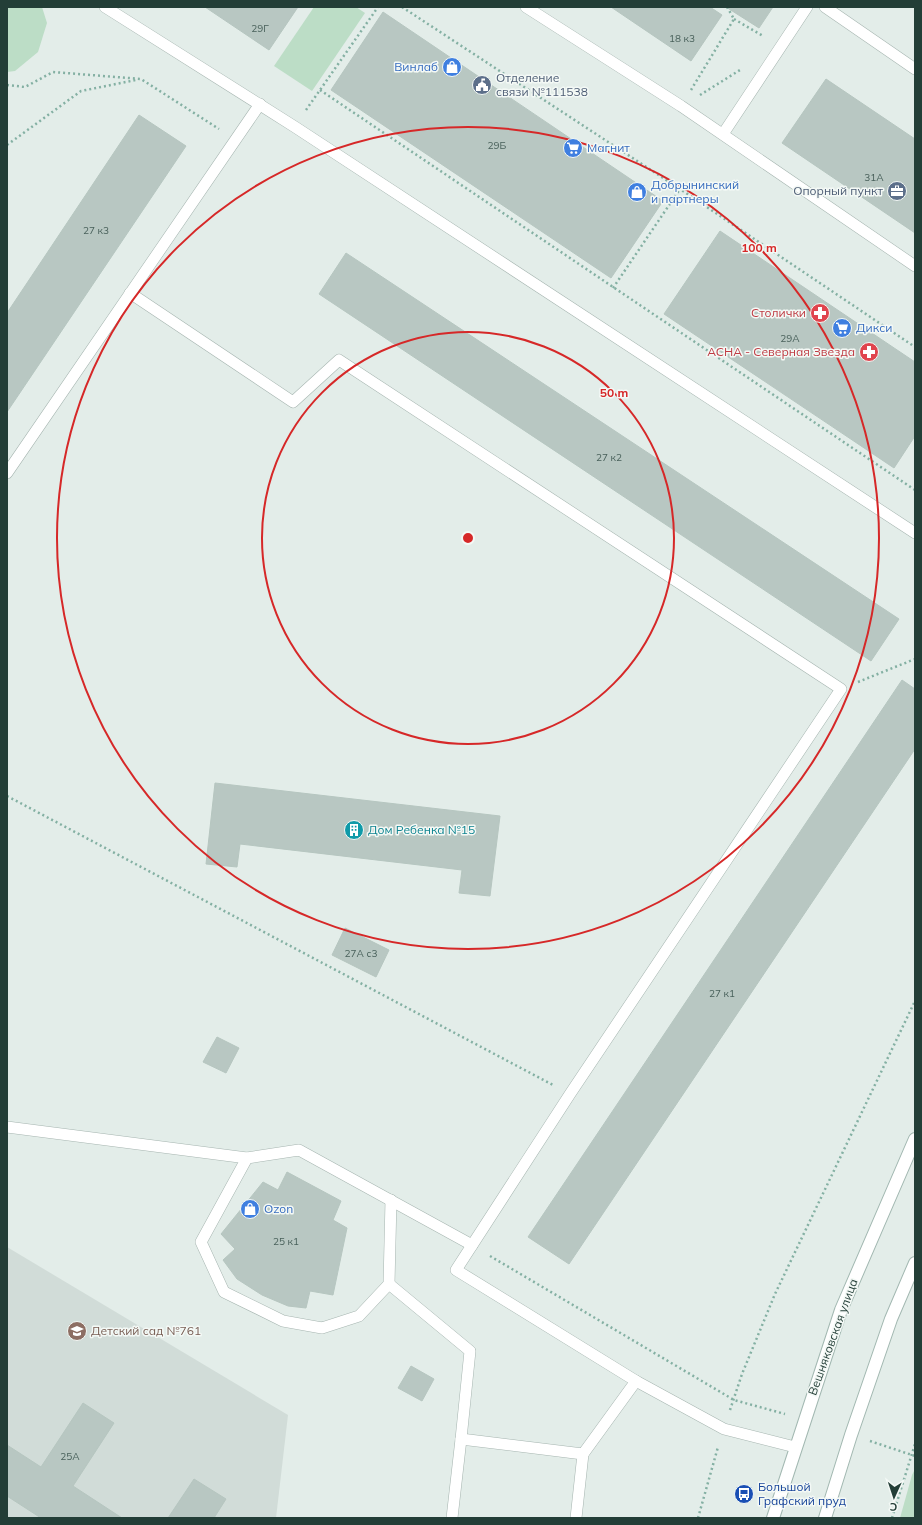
<svg xmlns="http://www.w3.org/2000/svg" width="922" height="1525" viewBox="0 0 922 1525" font-family="Mulish,sans-serif">
  <style>
    .built { fill: #d1dcd8 }
    .green { fill: #bcddc6 }
    .building { fill: #b8c7c2; stroke: #b6c6c0 }
    .lines { fill: none; stroke-linecap: round; stroke-linejoin: round }
    .service-casing { stroke: #a6b5b0; stroke-width: 12 }
    .secondary-casing { stroke: #a2b8b1; stroke-width: 14 }
    .path { stroke: #84b0a3; stroke-width: 2.5; stroke-dasharray: 2 3; stroke-linecap: butt }
    .service { stroke: #fff; stroke-width: 11 }
    .secondary { stroke: #fff; stroke-width: 12 }
    .ring { fill: none; stroke: #d62828; stroke-width: 2 }
    .labels { text-anchor: middle; stroke-width: 3; stroke-linejoin: round; paint-order: stroke }
    .number-label { font-size: 10px; fill: #48605a }
    .shop-label { font-size: 12px; fill: #366cbe; stroke: #f4f9f6; text-anchor: start }
    .service-label { font-size: 12px; fill: #4e5e75; stroke: #f4f9f6; text-anchor: start }
    .health-label { font-size: 12px; fill: #be3a42; stroke: #f4f9f6; text-anchor: end }
    .culture-label { font-size: 12px; fill: #0d838f; stroke: #f4f9f6; text-anchor: start }
    .education-label { font-size: 12px; fill: #785e54; stroke: #f4f9f6; text-anchor: start }
    .street-label { font-size: 12px; fill: #233e37; stroke: #f4f9f6 }
    .transit-label { font-size: 12px; fill: #164399; stroke: #f4f9f6; text-anchor: start }
    .centre { fill: #d62828; stroke: #f4f9f6; stroke-width: 2 }
    .ring-label { font-size: 12px; text-anchor: middle; font-weight: bold; fill: #d62828; stroke: #f4f9f6; stroke-width: 3; stroke-linejoin: round; paint-order: stroke }
  </style>
  <rect width="100%" height="100%" fill="#e3ede9"/>
  <!-- built -->
  <path class="built" d="M7,1247l281,168 -12,103h-269z"/>
  <!-- green -->
  <g class="green">
    <path d="M7,7h35l5,16 -9,29 -23,19 -8,1z"/>
    <path d="M314,7h42l9,6 -53,78 -38,-25z"/>
    <path d="M915,1469v49h-15l12,-43z"/>
  </g>
  <!-- building -->
  <g class="building">
    <path d="M205,7h93l-29,43z"/>
    <path d="M611,7h99l12,8 -31,46z"/>
    <path d="M726,7h47l-14,21z"/>
    <path d="M383,12l280,189 -52,77 -280,-188z"/>
    <path d="M826,79l89,60v94l-133,-90z"/>
    <path d="M139,115l47,31 -179,266v-99z"/>
    <path d="M720,231l195,131v74l-21,32 -230,-154z"/>
    <path d="M346,253l553,366 -28,42 -552,-367z"/>
    <path d="M902,680l13,9v60l-346,515 -41,-27z"/>
    <path d="M215,783l285,33 -10,80 -31,-3 3,-23 -222,-26 -3,23 -31,-3z"/>
    <path d="M345,928l44,22 -13,27 -44,-22z"/>
    <path d="M217,1037l22,11 -13,25 -23,-11z"/>
    <path d="M287,1172l54,29 -8,19 14,8 -14,67 -23,-4 -4,17 -18,-2 -26,-11 -25,-16 -14,-19 12,-11 -14,-15 42,-52 15,8z"/>
    <path d="M411,1366l23,13 -12,22 -24,-13z"/>
    <path d="M83,1403l31,20 -41,63 49,32h-81l-34,-22v-51l34,22z"/>
    <path d="M194,1479l32,20 -12,19h-46z"/>
  </g>
  <g class="lines">
    <!-- service casing -->
    <g class="service-casing">
      <g id="service">
        <path d="M105,7l190,120 620,406"/>
        <path d="M526,7l155,99 234,160"/>
        <path d="M825,7l90,62"/>
        <path d="M723,134l84,-127"/>
        <path d="M130,293l163,109 46,-42 502,329 -271,405 -114,176 180,111 88,48 71,18"/>
        <path d="M7,473l253,-369"/>
        <path d="M7,1127l240,31 52,-8 173,95"/>
        <path d="M247,1158l-46,84 23,50 59,29 39,7 37,-12 30,-32 2,-84"/>
        <path d="M389,1284l81,67 -9,88 122,15 53,-73"/>
        <path d="M452,1518l9,-79"/>
        <path d="M576,1518l7,-64"/>
      </g>
    </g>
    <!-- secondary casing -->
    <g class="secondary-casing">
      <g id="secondary">
        <path d="M773,1518l68,-208 74,-171"/>
        <path d="M825,1518l26,-83 40,-116 24,-56"/>
      </g>
    </g>
    <!-- path -->
    <g class="path">
      <path d="M402,7l278,182 235,158"/>
      <path d="M734,19l29,17"/>
      <path d="M7,85l18,2 28,-15 88,7 78,50"/>
      <path d="M320,90l595,400"/>
      <path d="M691,90l43,-71 -7,-12"/>
      <path d="M700,95l40,-25"/>
      <path d="M306,110l72,-103"/>
      <path d="M7,145l74,-54 55,-11"/>
      <path d="M613,288l67,-99"/>
      <path d="M858,682l57,-23"/>
      <path d="M7,796l546,289"/>
      <path d="M490,1256l244,144 51,14"/>
      <path d="M730,1410l12,-36 33,-80 140,-293"/>
      <path d="M870,1441l45,15"/>
      <path d="M698,1518l20,-71"/>
      <path d="M892,1518l23,-74"/>
    </g>
    <!-- service -->
    <use href="#service" class="service"/>
    <!-- secondary -->
    <use href="#secondary" class="secondary"/>
  </g>
  <!-- distance rings -->
  <g class="ring">
    <circle cx="468" cy="538" r="206"/>
    <circle cx="468" cy="538" r="411"/>
  </g>
  <!-- icons -->
  <defs>
    <g id="shop-disc" transform="scale(1)"><circle r="9.5" fill="#3f7fe0" stroke="#f4f9f6"/><path d="M-5-2.5h2.3a2.7 3.5 0 0 1 5.4 0H5L5.5 6h-11ZM-1.5-2.5h3a1.5 2.3 0 0 0-3 0Z" fill="#fff"/></g>
    <g id="civic-disc" transform="scale(1)"><circle r="9.5" fill="#5c6f8a" stroke="#f4f9f6"/><path d="M-.6-6.5H3V-4.5H.6V-3L4-1V1h2V6H-6V1h2V-1L-.6-3ZM-1.2 2.5V6h2.4V2.5Z" fill="#fff"/></g>
    <g id="supermarket-disc" transform="scale(1)"><circle r="9.5" fill="#3f7fe0" stroke="#f4f9f6"/><path d="M-6-5.5h2.5l.6 2H6L4.5 2H-2.5L-4.4-4H-6ZM-1.5 3.2a1.3 1.3 0 1 0 .1 0ZM3 3.2a1.3 1.3 0 1 0 .1 0Z" fill="#fff"/></g>
    <g id="office-disc" transform="scale(1)"><circle r="9.5" fill="#5c6f8a" stroke="#f4f9f6"/><path d="M-6-3h4V-5.5h4V-3h4V5H-6ZM-1-4.5V-3h2v-1.5ZM-6 0V1H6V0Z" fill="#fff"/></g>
    <g id="pharmacy-disc" transform="scale(1)"><circle r="9.5" fill="#e0444e" stroke="#f4f9f6"/><path d="M-2-6h4v4h4v4h-4v4h-4v-4h-4v-4h4Z" fill="#fff"/></g>
    <g id="building-disc" transform="scale(1)"><circle r="9.5" fill="#0f9aa8" stroke="#f4f9f6"/><path d="M-4-6H4V6H1V3H-1V6H-4ZM-2.5-4.3h1.7v1.8h-1.7ZM.8-4.3h1.7v1.8H.8ZM-2.5-1h1.7V.8h-1.7ZM.8-1h1.7V.8H.8Z" fill="#fff"/></g>
    <g id="school-disc" transform="scale(1)"><circle r="9.5" fill="#8d6e63" stroke="#f4f9f6"/><path d="M0-5L7-2L0 1L-7-2ZM-4 1L0 2.5L4 1V4Q0 6-4 4Z" fill="#fff"/></g>
    <g id="bus-disc" transform="scale(1)"><circle r="9.5" fill="#1a4fb4" stroke="#f4f9f6"/><path d="M-5-6H5V4H4V6H2V4H-2V6H-4V4H-5ZM-3.5-4V0h7V-4ZM-3.5 1.2v1.5H-2V1.2ZM2 1.2v1.5H3.5V1.2Z" fill="#fff"/></g>
  </defs>
  <g fill-rule="evenodd">
    <use href="#shop-disc" x="452" y="67"/>
    <use href="#civic-disc" x="482" y="85"/>
    <use href="#supermarket-disc" x="573" y="148"/>
    <use href="#office-disc" x="897" y="191"/>
    <use href="#shop-disc" x="637" y="192"/>
    <use href="#pharmacy-disc" x="820" y="313"/>
    <use href="#supermarket-disc" x="842" y="328"/>
    <use href="#pharmacy-disc" x="869" y="352"/>
    <use href="#building-disc" x="354" y="830"/>
    <use href="#shop-disc" x="250" y="1209"/>
    <use href="#school-disc" x="77" y="1331"/>
    <use href="#bus-disc" x="744" y="1494"/>
  </g>
  <g class="labels">
    <!-- number labels -->
    <g class="number-label">
      <text x="260" y="32">29Г</text>
      <text x="682" y="42">18 к3</text>
      <text x="497" y="149">29Б</text>
      <text x="874" y="181">31А</text>
      <text x="96" y="234">27 к3</text>
      <text x="790" y="342">29А</text>
      <text x="609" y="461">27 к2</text>
      <text x="361" y="957">27А с3</text>
      <text x="722" y="997">27 к1</text>
      <text x="286" y="1245">25 к1</text>
      <text x="70" y="1460">25А</text>
    </g>
    <!-- shop labels -->
    <g class="shop-label">
      <text x="438" y="71" text-anchor="end">Винлаб</text>
      <text x="587" y="152">Магнит</text>
      <text x="651" y="189">Добрынинский<tspan x="651" dy="14">и партнеры</tspan></text>
      <text x="856" y="332">Дикси</text>
      <text x="264" y="1213">Ozon</text>
    </g>
    <!-- service labels -->
    <g class="service-label">
      <text x="496" y="82">Отделение<tspan x="496" dy="14">связи №111538</tspan></text>
      <text x="883" y="195" text-anchor="end">Опорный пункт</text>
    </g>
    <!-- health labels -->
    <g class="health-label">
      <text x="806" y="317">Столички</text>
      <text x="855" y="356">АСНА - Северная Звезда</text>
    </g>
    <!-- culture labels -->
    <g class="culture-label">
      <text x="368" y="834">Дом Ребенка №15</text>
    </g>
    <!-- education labels -->
    <g class="education-label">
      <text x="91" y="1335">Детский сад №761</text>
    </g>
    <!-- street labels -->
    <g class="street-label">
      <text transform="translate(833 1337) rotate(-70)" y="4">Вешняковская улица</text>
    </g>
    <!-- transit labels -->
    <g class="transit-label">
      <text x="758" y="1491">Большой<tspan x="758" dy="14">Графский пруд</tspan></text>
    </g>
  </g>
  <circle cx="468" cy="538" r="6" class="centre"/>
  <g class="ring-label">
    <text x="759" y="252">100 m</text>
    <text x="614" y="397">50 m</text>
  </g>
  <!-- border -->
  <rect width="922" height="1525" fill="none" stroke="#233e37" stroke-width="16"/>
  <!-- north arrow -->
  <g transform="translate(894 1497) rotate(183)" stroke="#f4f9f6" stroke-width="3" paint-order="stroke">
  <path d="M0-3L7 15L0 10L-7 15Z" fill="#233e37"/>
  <text y="-6" font-size="11" font-weight="bold" text-anchor="middle" fill="#233e37">С</text>
  </g>
</svg>
